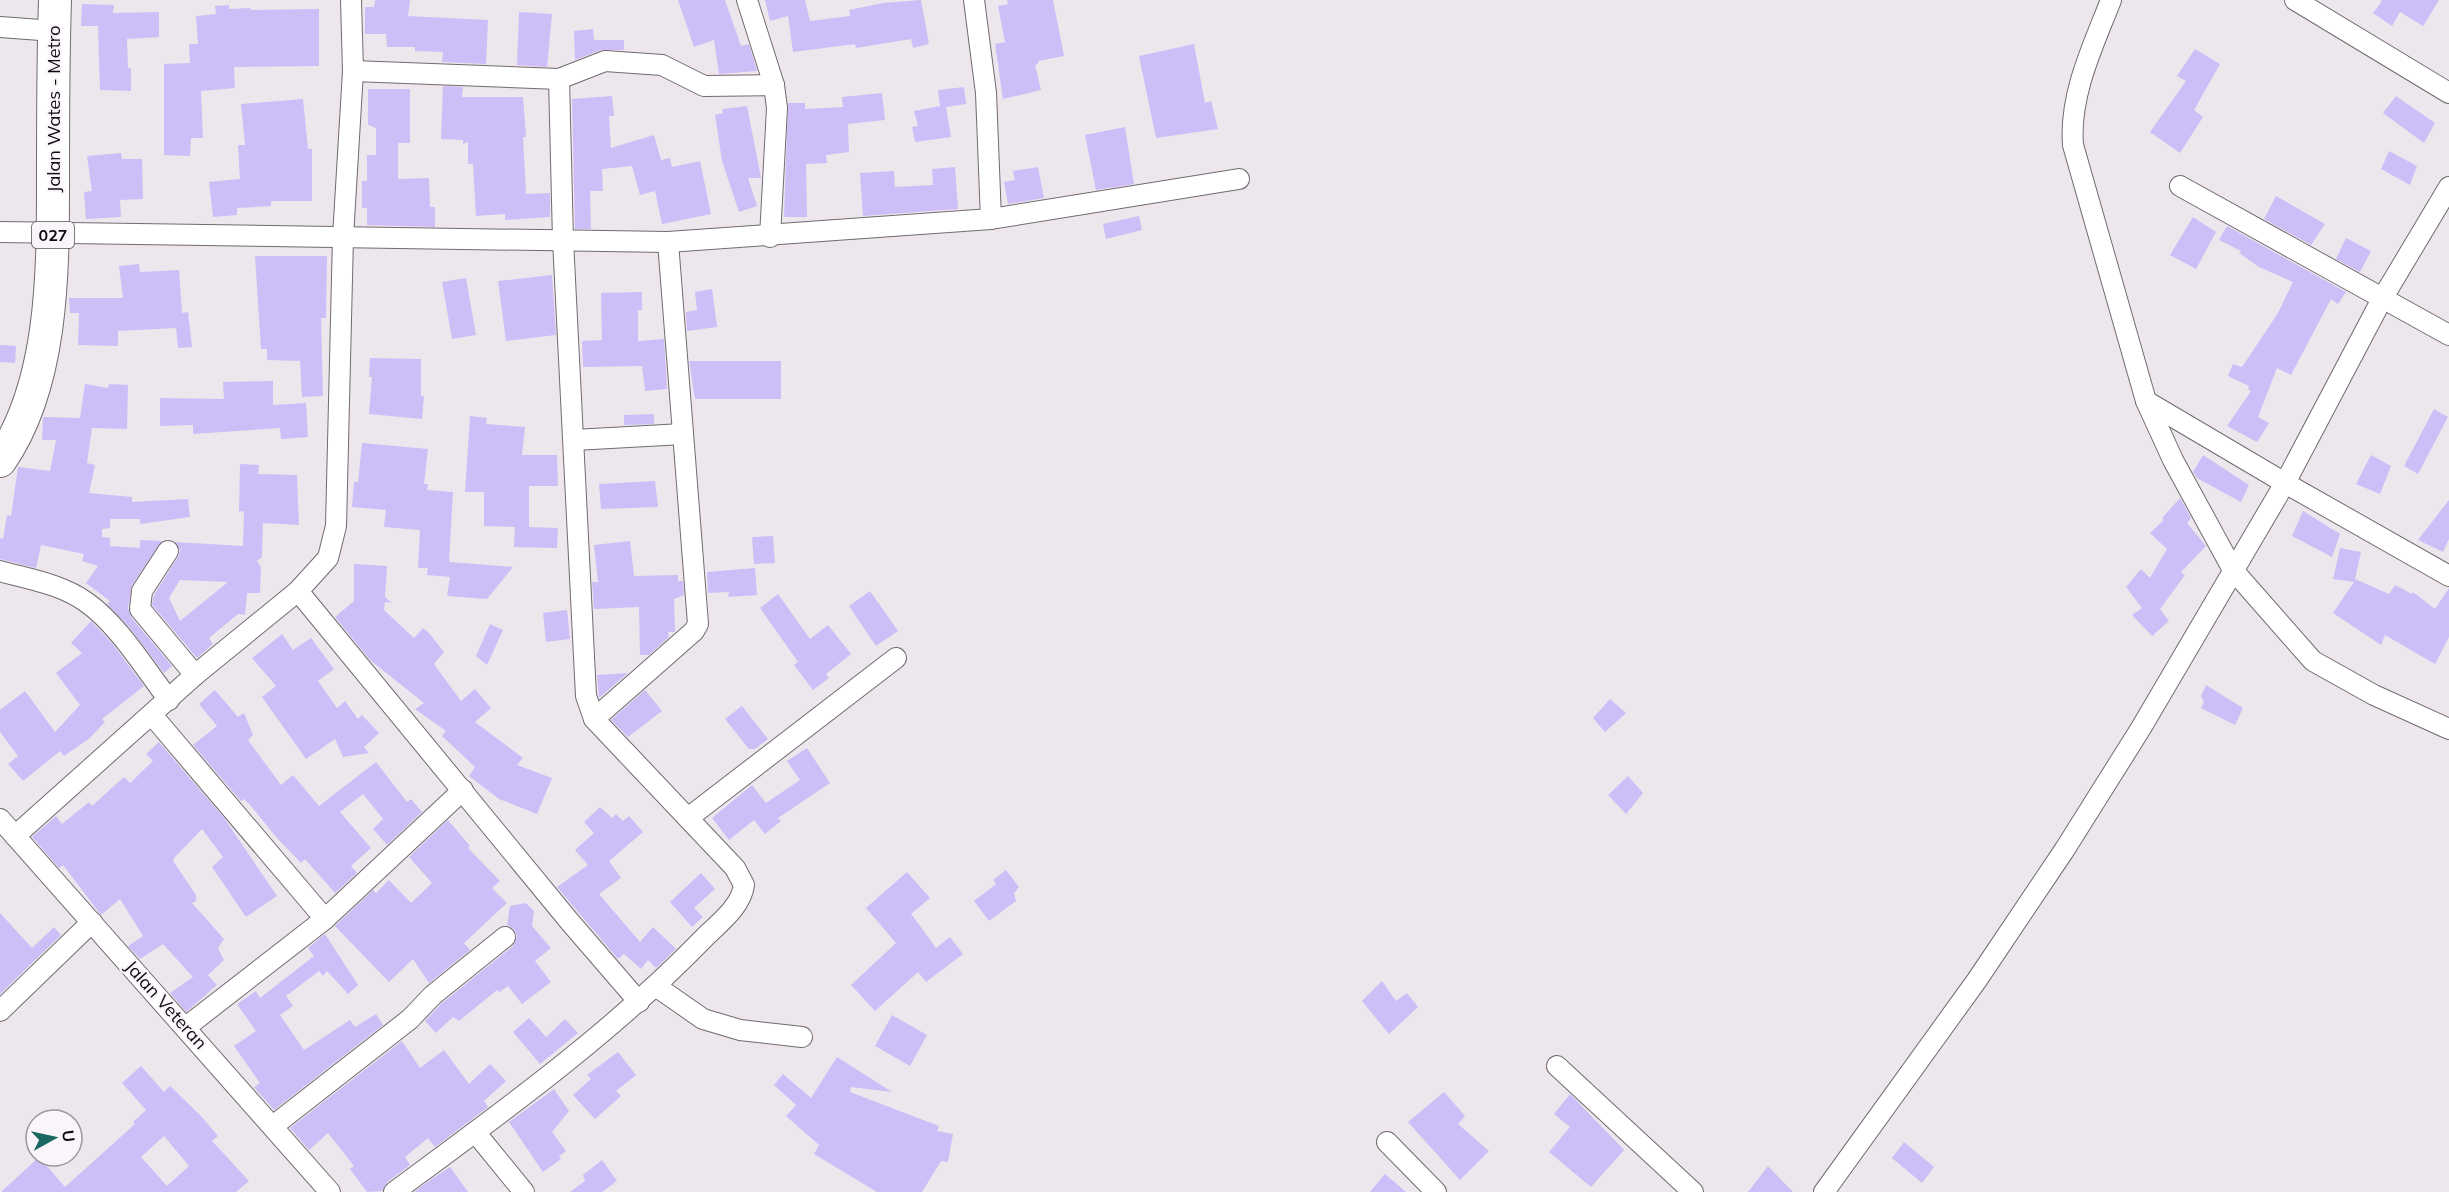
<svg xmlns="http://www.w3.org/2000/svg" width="2449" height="1192" viewBox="0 0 2449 1192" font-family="Mulish,sans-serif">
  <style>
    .building { fill: #cdbef7; fill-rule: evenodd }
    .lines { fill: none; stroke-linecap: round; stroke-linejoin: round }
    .minor-casing { stroke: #706b70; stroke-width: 22 }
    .primary-casing { stroke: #706b70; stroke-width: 34 }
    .minor { stroke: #fff; stroke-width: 20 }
    .primary { stroke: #fff; stroke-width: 32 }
    .labels { text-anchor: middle; stroke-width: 4.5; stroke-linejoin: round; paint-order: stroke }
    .shield { fill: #faf4fb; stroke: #545155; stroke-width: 1.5 }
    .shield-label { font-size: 16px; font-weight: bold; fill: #0d0b0e }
    .street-label { font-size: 18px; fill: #0d0b0e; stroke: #faf4fb }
  </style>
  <rect width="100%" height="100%" fill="#ede7ed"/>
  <!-- building -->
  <g class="building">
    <path d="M375,0h35l-2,16 80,4 -2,44 -44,-2 1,-10 -28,-1v-4h-28l-1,-13h-21v-27h9z"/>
    <path d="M678,0h47l16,46 8,-2 8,27 -38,3 -5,-34 -20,7z"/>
    <path d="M765,0h40l5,21 40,-5 -1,-6 34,-7 38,-3 8,44 -16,4 -2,-9 -55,9 -1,-4 -62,8 -5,-36 -18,5z"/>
    <path d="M1007,0h46l11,56 -26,5v3l-3,1 6,25 -38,9 -8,-55 10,-2 -7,-36 10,-2z"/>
    <path d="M2380,0h59l-16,26 -23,-14 -8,14 -19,-13 9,-12z"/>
    <path d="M82,4l32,1 -1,8 46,-1v25l-32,2 1,29h3v23l-31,-1 -2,-64h-17z"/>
    <path d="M229,5v4l21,-1 1,2 68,-1v57l-85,1 1,21 -34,3 2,47h-12l-1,18 -26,-1v-91l26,-1 -1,-19h9l-2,-28 20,-2 -1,-8z"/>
    <path d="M519,12l33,2 -5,53 -30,-2z"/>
    <path d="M593,29l1,11h30v10h-23l-26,10 -1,-29z"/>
    <path d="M1194,44l11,59 6,-2 7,28 -62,9 -17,-82z"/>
    <path d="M2195,49l25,15 -26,46 9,7 -23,36 -30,-21 36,-51 -9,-5z"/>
    <path d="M443,86l20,1 -1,10h61l3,40h-3l3,57 24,-1v24l-45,3v-6l-29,2 -3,-52h-5v-22l-5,2v-4l-22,-1z"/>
    <path d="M964,87l2,17 -20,3 5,30 -36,5 -3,-15 6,-1 -4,-15 26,-5 -2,-16z"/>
    <path d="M368,89h42v54h-12v36l31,-1 1,29h5v20l-68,-2v-17h-5v-27h5v-26h9v-27l-8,-3z"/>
    <path d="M882,93l3,27 -37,4 1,28 -23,3 1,8 -21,1 1,53h-23l4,-114h17v6l38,-2 -1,-10z"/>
    <path d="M612,96l2,20h-5l2,32 43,-13 7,25 9,-2 2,9 28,-6 11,53 -49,10 -7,-33 -15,4 -8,-29 -30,3 1,22h-13l1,38h-16l-3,-130z"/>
    <path d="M2396,96l39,27 -11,20 -41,-30z"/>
    <path d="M303,99l5,50h4v52h-41v5l-34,2v7l-24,2 -4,-35 31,-3 -2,-34h7l-4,-41z"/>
    <path d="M747,106l14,72h-13l9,28 -18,6 -17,-51 -7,-46 8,-2 -1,-4z"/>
    <path d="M1125,127l9,57 -38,6 -11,-55z"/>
    <path d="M2389,151l28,15 -7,19 -29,-16z"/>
    <path d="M121,153l1,6h20l1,40 -23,1 1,17 -35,2 -2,-27 8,-1 -5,-35z"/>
    <path d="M955,167l3,42 -95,7 -3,-43 34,-2 1,16 38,-2 -1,-16z"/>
    <path d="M1038,167l6,31 -36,6 -4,-22 11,-2 -2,-9z"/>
    <path d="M2276,196l49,28 -14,21 -47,-26z"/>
    <path d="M1139,216l3,14 -36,9 -3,-15z"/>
    <path d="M2193,217l23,15 -20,37 -26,-14z"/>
    <path d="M2227,226l119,66 -8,12 -7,-5 -40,76 -14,-7 -19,49 11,6 -12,19 -30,-16 24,-35 -3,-2 1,-3 -21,-10 5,-12 9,3 36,-54 15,-31 -34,-15 -20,-14 2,-2 -22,-11z"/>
    <path d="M2346,238l25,13 -11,21 -24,-13z"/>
    <path d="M255,256h72l-1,62h-5l2,78 -21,1 -2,-36 -33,-1v-11h-6z"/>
    <path d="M139,264l1,8 39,-2 3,43 6,-1 4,35 -14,1 -2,-20 -58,3v15l-40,-1 1,-32h-9l-1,-15h54l-4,-32z"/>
    <path d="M552,275l4,60 -50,6 -8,-60z"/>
    <path d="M466,278l10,57 -24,4 -10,-57z"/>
    <path d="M712,289l5,38 -30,4 -1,-19 11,-2 -2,-18z"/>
    <path d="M642,292v18h-4v31l26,-2 3,50 -22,2 -3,-25 -59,1 -1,-26 20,-1 -1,-47z"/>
    <path d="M0,345l16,1 -1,17 -15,-1z"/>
    <path d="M370,358l51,1v37h3l-2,23 -53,-5 3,-37h-3z"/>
    <path d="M689,361h92v38h-86z"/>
    <path d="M273,381v24l33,-2 2,34 -27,2 -1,-11 -87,6v-9l-33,1v-28l64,1 -1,-17z"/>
    <path d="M85,384l23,4 1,-4 19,1 -1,44 -35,-1 -5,35 8,2 -6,28 43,4v5l56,-3 2,18 -50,7v-5h-30v9l-8,1v8l8,1v8l30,2v-8l22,1 -30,44 -4,23 3,9 41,49 -8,7 -35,-46 -22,-23 3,-3 -24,-18 12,-17 -16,-5 2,-7 -43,-9 -5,23 -36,-9v-21l3,1 4,-24 4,1 7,-49 32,4 6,-31h-14l1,-23 37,1z"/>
    <path d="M2434,409l14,8 -30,57 -14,-8z"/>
    <path d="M654,414v10l-30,1v-10z"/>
    <path d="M470,416l17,2 -1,6 39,3 -3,28h35l1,31h-29v41l29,1 -1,20 -43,-1 1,-20 -31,-1v-34h-19z"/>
    <path d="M362,443l66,6 -4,35h4l-1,6 26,2 -4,70 64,5 -26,32 -40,-3 3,-19 -23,-2 1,-7h-10l2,-38 -36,-3 2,-17 -34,-3 2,-25h4z"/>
    <path d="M2203,455l46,30 -8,17 -44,-24 -4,-6z"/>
    <path d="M2371,455l20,11 -11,28 -24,-10z"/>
    <path d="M240,464l19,1 -1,9 39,1 2,50 -36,-2 -1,34 -5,4 4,6 -1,26h-13l-2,22 -7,-1 -29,24 4,6 -16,14 -45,-53 2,-10 24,-38 2,-6 -5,-9 68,4 1,-35 -5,1zM180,580l48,2 -48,39 -11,-23z"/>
    <path d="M655,481l3,26 -57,2 -2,-25z"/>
    <path d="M2180,498l11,20 -4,5 19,23 -25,26 4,3 -25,34 9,12 -17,15 -20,-21 10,-7 -16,-21 15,-18 9,9 17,-29 -17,-16 14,-13 -2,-2z"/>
    <path d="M2449,500v39l-6,13 -25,-12z"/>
    <path d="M2303,511l37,23 -8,23 -40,-21z"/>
    <path d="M773,536l2,27 -21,1 -2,-27z"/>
    <path d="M630,541l4,35 44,-1v6h5l1,14 -10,4 1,33h-7l1,5 -20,18h-9l-1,-48 -45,2 -2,-27h6l-4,-37z"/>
    <path d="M2340,548l21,4 -6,27 34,15 6,-9 17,9 1,-2 22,17 14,-21v49l-14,27 -50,-29 -4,10 -48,-32 21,-31 -21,-3z"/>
    <path d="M354,564l33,2 -2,31 7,6 -7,-1 -1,8 30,28 9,-10 6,5 15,19 -10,12 27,37 14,-12 16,19 -16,14 48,36 -6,7 35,13 -15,36 -38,-15 -30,-23 6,-9 -33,-31 4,-5 -31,-22 9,-6 -54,-43 -35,-43 19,-16z"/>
    <path d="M755,568l2,27 -29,2 1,-5 -21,1 -1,-21z"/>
    <path d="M870,591l28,40 -22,15 -27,-40z"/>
    <path d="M778,594l32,45 18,-14 23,29 -25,20 3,4 -16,12 -19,-25 4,-3 -38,-54z"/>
    <path d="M567,610l3,29 -24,3 -3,-29z"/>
    <path d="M91,621l20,21 33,44 -42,33 3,3 -15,16 -26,18 -4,-5 -37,30 -15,-17 10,-8 -18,-24v-22l25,-19 30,41 25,-27 -24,-32 26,-20 -11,-10z"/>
    <path d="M490,624l13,6 -16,35 -11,-9z"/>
    <path d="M282,634l11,16 18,-12 23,31 -16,12 19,27 8,-7 13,18 4,-4 17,18 -15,14 5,6 -26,4 -8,-18 -29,20 -44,-62 14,-11 -24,-28z"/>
    <path d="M628,673l-29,25 -2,-23z"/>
    <path d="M2206,685l37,23 -8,17 -34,-17 3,-6 -3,-6z"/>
    <path d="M215,690l23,27 6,-4 9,22 -5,5 33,45 12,-10 26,31 57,-44 31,40 4,-3 11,13 -35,33 -14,-16 10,-10 -20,-25 -23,18 31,36 -20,18 6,7 -22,20 -30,-34 -4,4 -24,-25 -26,-32 -7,-7 -3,2 -48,-56 24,-19 -18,-22z"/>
    <path d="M645,690l17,21 -34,26 -17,-17z"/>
    <path d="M1610,699l16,14 -21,19 -12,-14z"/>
    <path d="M742,706l26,33 -13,10h-6l-24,-30z"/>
    <path d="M159,742l65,76 53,78 -31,21 -34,-50 11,-10 -21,-28 -27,28 -2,4 23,34v6l-4,2 32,36 -6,9 6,12 -16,15 9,10 -31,27 -16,-19 23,-16 -30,-33 -23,15 -12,-13 15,-10 -23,-37 -19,16 -38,-50 -4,3 -27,-31 24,-21 6,8 27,-22 3,4 32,-29 6,6 23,-22 -7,-7z"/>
    <path d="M807,748l23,35 -52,35 3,3 -16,13 -11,-14 -25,20 -17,-22 40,-33 14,18 34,-23 -13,-19z"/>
    <path d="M1628,776l15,17 -17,21 -18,-19z"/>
    <path d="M600,807l12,11 4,-4 7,7 6,-5 14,16 -34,29 12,17 -22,16 41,48 13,-15 23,22 -20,19 -8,-8 -7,9 -17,-15 -6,5 -61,-72 31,-22 -13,-15 19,-17 -10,-11z"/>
    <path d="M448,820l22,26 -2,2 32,33 -8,7 15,15 -43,40 6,7 -41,33 -16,-24 -24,23 -54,-56 38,-36 3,3 13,-13 22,23 21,-20 -23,-26z"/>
    <path d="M1006,870l13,17 -5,6 2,8 -27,20 -15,-20 22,-17 -3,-4z"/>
    <path d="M907,872l23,26 -19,16 4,5 21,29 14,-11 13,17 -37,28 -8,-10 -43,39 -24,-26 45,-42 -30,-35z"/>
    <path d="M701,873l14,16 -21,19 9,9 -11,10 -22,-25z"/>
    <path d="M526,903l8,8 -2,15 19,22 -16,13 16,21 -29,22 -14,-18 -9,6 -2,-2 -38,31 -6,-4 -17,16 -11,-12 16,-17 72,-58 4,-10 -3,-7 -7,-4 3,-19z"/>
    <path d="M0,913l32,35 22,-21 7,8 -61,59z"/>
    <path d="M325,934l33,51 -10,9 -21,-23 -4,5 -4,-5 -33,25 7,10 -13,9 24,35 46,-30 5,7 21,-13 7,11 -109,85 -20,-23 6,-4 -26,-37 22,-15 -19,-27 19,-13 4,7 54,-42 -6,-8z"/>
    <path d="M1382,981l14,20 11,-8 11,14 -29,27 -27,-33z"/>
    <path d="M892,1015l35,20 -17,31 -35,-20z"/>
    <path d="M529,1018l17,19 19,-18 13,14 -38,31 -27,-32z"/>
    <path d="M402,1041l18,27 24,-18 25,34 21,-20 16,17 -22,20 4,6 -53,40 -7,-9 -23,19 5,8 -23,17 -5,9 -15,1 -17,-23 4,-3 -26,-33 -19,17 -19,-22z"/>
    <path d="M618,1052l18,23 -20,16 5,5 -26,23 -22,-24 18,-16 -4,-4z"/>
    <path d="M837,1057l55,35 -41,-5 -1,5 89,34 -2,5 16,3 -5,28 -7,-1 -19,31h-45l-63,-38 5,-9 -33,-29 10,-11 -22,-20 9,-11 28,24z"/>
    <path d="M141,1066l23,26 6,-6 30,29 18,21 -6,5 37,40 -13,11h-235l38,-35 26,30 70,-63 -2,-2 13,-12 -24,-27zM164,1136l25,30 -22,20 -26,-29z"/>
    <path d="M554,1089l15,22 -17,21 14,19 -7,5 2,3 -18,13 -34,-50z"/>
    <path d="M1444,1092l21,24 -7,8 31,27 -29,29 -52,-58z"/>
    <path d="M1570,1094l54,56 -33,37 -42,-35 21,-25 -16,-13z"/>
    <path d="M1904,1142l30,25 -12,16 -30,-25z"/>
    <path d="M602,1160l15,21 -15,11h-32l15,-11 -2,-6z"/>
    <path d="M1768,1166l25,26h-45z"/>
    <path d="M450,1167l18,25h-54l9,-7z"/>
    <path d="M1385,1174l21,18h-36z"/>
  </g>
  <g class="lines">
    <!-- minor casing -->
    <g class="minor-casing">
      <g id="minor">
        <path d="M747,0l27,85 3,23 -7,129"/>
        <path d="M974,0l12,93 5,126"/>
        <path d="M2111,0c-18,46 -42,95 -38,145l73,256 27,59 60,110 80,91 61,34 75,34"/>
        <path d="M2295,0l154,93"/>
        <path d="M0,27l54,4"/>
        <path d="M353,71l206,8 46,-18 57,4 42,21 70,-1"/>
        <path d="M2180,186l269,149"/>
        <path d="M0,232l668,10 323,-23 248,-40"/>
        <path d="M2146,401l139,82 164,93"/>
        <path d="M574,440l109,-6"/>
        <path d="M168,551l-26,40 -2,18 55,66"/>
        <path d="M0,571c28,8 61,13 86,31 32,22 59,67 83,98"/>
        <path d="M298,591l272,331 69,80"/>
        <path d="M152,715l173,204"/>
        <path d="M594,719l100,-88 4,-7 -30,-382"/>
        <path d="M688,818l208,-160"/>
        <path d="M0,819l330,373"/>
        <path d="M15,836l180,-161 103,-84 30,-33 8,-32 7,-289 10,-166 -2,-71"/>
        <path d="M657,987l46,32 37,11 62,7"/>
        <path d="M0,1011l92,-89"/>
        <path d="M186,1027l139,-108 138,-129"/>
        <path d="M1557,1066l136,126"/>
        <path d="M273,1126l137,-107 23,-24 72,-58"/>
        <path d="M475,1132l49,60"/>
        <path d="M1387,1142l49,50"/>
        <path d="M394,1192c107,-79 217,-158 310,-254 15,-15 37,-31 40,-53l-9,-17 -141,-149 -8,-23 -23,-456 -4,-161"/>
        <path d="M1824,1192l153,-212 88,-131 76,-121 144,-245 97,-184 67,-112"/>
      </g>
    </g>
    <!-- primary casing -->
    <g class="primary-casing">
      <path id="primary" d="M0,461c54,-77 53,-192 53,-283 0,-59 0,-119 2,-178"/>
    </g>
    <!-- minor -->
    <use href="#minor" class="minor"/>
    <!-- primary -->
    <use href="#primary" class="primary"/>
  </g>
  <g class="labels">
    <!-- shield labels -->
    <rect class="shield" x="32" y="222" width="42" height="26" rx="4.5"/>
    <g class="shield-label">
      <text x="53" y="241">027</text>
    </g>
    <!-- street labels -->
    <g class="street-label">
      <text transform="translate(54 109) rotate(-90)" y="6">Jalan Wates - Metro</text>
      <text transform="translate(166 1005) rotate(48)" y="6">Jalan Veteran</text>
    </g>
  </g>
  <!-- north arrow -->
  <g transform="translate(54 1138) rotate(82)"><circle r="28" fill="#faf4fb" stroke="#9b979c" stroke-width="1.5"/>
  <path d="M0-4.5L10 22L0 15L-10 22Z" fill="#1b6763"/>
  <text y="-9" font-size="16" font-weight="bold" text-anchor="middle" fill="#0d0b0e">U</text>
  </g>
</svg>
